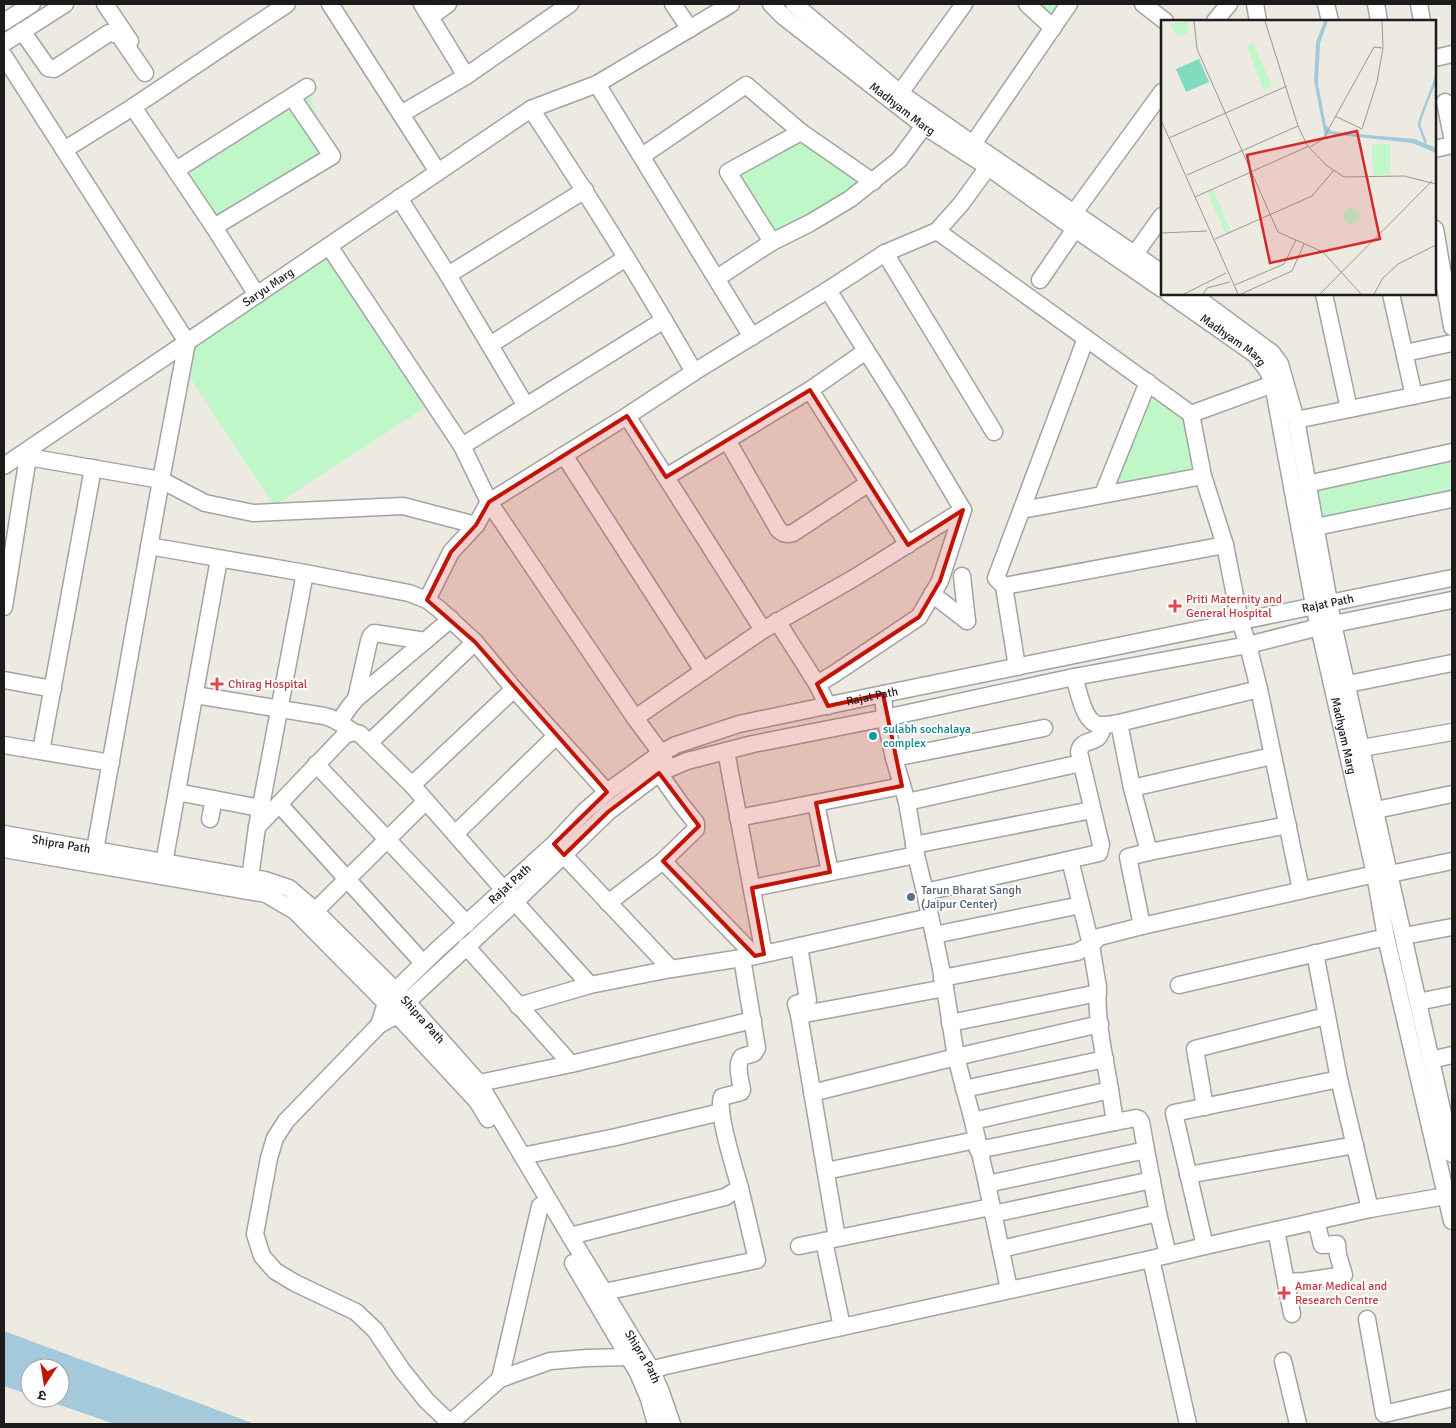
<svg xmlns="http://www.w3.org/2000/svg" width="1456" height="1428" viewBox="0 0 1456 1428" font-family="Signika,'Noto Sans Devanagari',sans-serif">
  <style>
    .park { fill: #bff7c8 }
    .water { fill: #a3c9da }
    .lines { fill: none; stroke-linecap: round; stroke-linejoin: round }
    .minor-casing { stroke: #a3a3a3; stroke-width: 19 }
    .minor { stroke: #fff; stroke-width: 16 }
    .marked { fill: #c21406; fill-opacity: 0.2; stroke: #c21406; stroke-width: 4; stroke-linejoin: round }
    .health-dot { fill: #e0444e; stroke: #fff; stroke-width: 2 }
    .culture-dot { fill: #0f9aa8; stroke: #fff; stroke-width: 2 }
    .service-dot { fill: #5c6f8a; stroke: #fff; stroke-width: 2 }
    .labels { text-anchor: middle; stroke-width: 4; stroke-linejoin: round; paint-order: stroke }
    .street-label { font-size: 12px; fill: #1c1c1c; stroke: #fff }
    .health-label { font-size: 12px; fill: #be3a42; stroke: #fff; text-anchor: start }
    .culture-label { font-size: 12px; fill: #0d838f; stroke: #fff; text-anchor: start }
    .service-label { font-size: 12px; fill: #4e5e75; stroke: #fff; text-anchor: start }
    .inset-river { fill: none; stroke: #a3c9da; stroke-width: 2.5 }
    .inset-road { fill: none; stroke: #999893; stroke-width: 1 }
    .view { fill: #d62828; fill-opacity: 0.15; stroke: #d62828; stroke-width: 2.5 }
    .inset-edge { fill: none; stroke: #1c1c1c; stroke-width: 2.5 }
  </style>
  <rect width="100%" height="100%" fill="#edeae2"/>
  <!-- park -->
  <g class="park">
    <path d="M1027,4h42l-16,24z"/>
    <path d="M307,87l25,69 -118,71 -38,-57z"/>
    <path d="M792,135l81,47 -101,60 -44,-70z"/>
    <path d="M329,246l104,156 -159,104 -92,-141 5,-23z"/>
    <path d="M1148,382l43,32 12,62 -100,18z"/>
    <path d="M1452,442v54l-137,30 -9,-51z"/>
  </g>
  <!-- water -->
  <path class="water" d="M4,1331l251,93h-140l-76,-26h21v-30h-30v27l-26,-9z"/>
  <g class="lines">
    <!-- minor casing -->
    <g class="minor-casing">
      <g id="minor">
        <path d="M105,4l25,37"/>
        <path d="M330,4l108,168"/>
        <path d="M422,4l44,72"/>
        <path d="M673,4l17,25"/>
        <path id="s1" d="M771,4l13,13 140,109 64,41 87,62 87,60"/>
        <path d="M794,4l106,89 73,51 189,129"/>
        <path d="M1027,4l26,24"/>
        <path d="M1143,4l22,17"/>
        <path d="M1255,4l3,17"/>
        <path d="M1326,4l4,17"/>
        <path d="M1376,4l3,17"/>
        <path d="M1419,4l3,17"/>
        <path d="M430,17l18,-13"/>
        <path d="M1215,21l14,-17"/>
        <path d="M4,22l28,-18"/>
        <path d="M22,31l26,37 6,1 55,-36 10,2 26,38"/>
        <path d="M4,43l61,-39"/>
        <path d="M4,56l183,286 -26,138 -66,370"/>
        <path d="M1435,58l17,-4"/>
        <path d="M597,84l155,253"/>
        <path d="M900,93l64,-89"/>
        <path d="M1445,102l7,34"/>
        <path d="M531,109c57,86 112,173 163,263"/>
        <path d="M401,114l65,-38 104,-72"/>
        <path d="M801,132l72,50"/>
        <path d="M973,144l96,-140"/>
        <path d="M1435,149l17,-4"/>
        <path d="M64,150l69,-43"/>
        <path d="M642,156l104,-71 55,47 -73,40 44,70"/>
        <path d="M176,170l131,-83"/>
        <path d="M399,198l49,77 78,131"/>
        <path d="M1068,221l94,-129"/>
        <path d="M214,227l118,-71 -40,-59"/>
        <path d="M1435,229l17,98"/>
        <path d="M937,231l254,183 12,62 22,69 15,76 8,24 11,44 42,201"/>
        <path d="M329,246l133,200 27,56 146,216 26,35 5,10"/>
        <path d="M885,253l109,179"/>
        <path d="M1135,254l27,-38"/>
        <path d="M448,275l137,-85"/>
        <path d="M717,278l55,-36 38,-19 40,-24 49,-39 25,-34"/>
        <path d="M1040,280l35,-51"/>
        <path id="s2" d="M1169,294l87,61 12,16 5,13 41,221 61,269 11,63 66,284"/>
        <path d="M1192,294l80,59 8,11 16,56 37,204 119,530"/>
        <path d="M1324,294l25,115"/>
        <path d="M1391,294l23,102"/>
        <path d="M257,295l-43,-68 -81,-120 154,-103"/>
        <path d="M490,345l136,-87"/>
        <path d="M1405,353l47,-10"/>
        <path d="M810,390l98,155"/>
        <path d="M1191,414l82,-30"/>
        <path d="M627,416l136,214"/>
        <path d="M1296,420l156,-32"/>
        <path d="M727,440l51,89c5,5 8,6 15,4l76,-50"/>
        <path d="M462,446l202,-126"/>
        <path d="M22,454l6,3 133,23 44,23 48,10 150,-7 73,19"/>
        <path d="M564,455l139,216"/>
        <path id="s3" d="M4,466l527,-357 66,-25 134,-80"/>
        <path d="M666,477l144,-87 56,-39"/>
        <path d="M1307,484l145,-32"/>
        <path d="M1103,494l45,-112"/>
        <path d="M1022,510l181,-34"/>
        <path d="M1316,527l136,-28"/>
        <path d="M149,546l156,27 104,20 18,7 12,9 36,33 39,47 93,103"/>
        <path d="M962,576l5,45"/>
        <path d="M1004,586l221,-41"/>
        <path d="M932,594l35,27"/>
        <path d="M427,600l24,-48 25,-27 13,-23 138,-86 67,-44 134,-82 57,-37 52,-22 24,-27 27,-37"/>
        <path d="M4,607l24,-150"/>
        <path d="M777,621l40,63 11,22"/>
        <path d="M1017,667l-13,-81 -8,-8 90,-240"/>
        <path d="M1074,677c5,14 9,45 25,48 6,1 14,-1 20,-2l140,-34"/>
        <path d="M4,680l49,9"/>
        <path d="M817,684l17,-10 85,-57 21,-36 23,-71 -64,-107 -71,-113"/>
        <path d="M1348,684l104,-21"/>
        <path d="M883,694l2,24 9,40 13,44 9,53 9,37 20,96 11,69 17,64 14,63 22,105"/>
        <path d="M195,695l129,21c11,2 19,9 29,16"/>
        <path d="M356,699l13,-58 2,-5 3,-3 51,8"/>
        <path d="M635,718l128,-88 91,-52 109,-68"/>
        <path d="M339,722l11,-16 6,-7 95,-80"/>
        <path d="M1119,723l13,65 17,64"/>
        <path d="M369,743l106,-101"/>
        <path d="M4,745l107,18"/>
        <path d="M1362,748l90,-16"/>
        <path d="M41,751l52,-283"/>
        <path d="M726,751l38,203"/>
        <path d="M894,758l150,-30"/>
        <path d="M316,764l151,160"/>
        <path d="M412,785l102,-96"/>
        <path d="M1132,788l140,-32"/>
        <path d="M177,792l83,16"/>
        <path d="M907,802l174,-39"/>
        <path d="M816,803l14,69"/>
        <path d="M279,804l144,159"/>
        <path d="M1376,810l76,-16"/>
        <path d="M738,818l164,-32"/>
        <path d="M210,819l4,-20"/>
        <path d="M257,827l88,-92 8,-3 7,2 52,51 92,105 86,95"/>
        <path id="s4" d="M4,834l261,46 24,8 21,18 97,96 72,81 91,153 81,133 10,23 11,32"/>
        <path d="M455,834l101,-98"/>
        <path d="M914,845l178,-35"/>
        <path d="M557,848l114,121"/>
        <path d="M4,849l262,45 29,17 91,92 91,98 11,18"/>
        <path d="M663,861l92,95"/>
        <path d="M164,863l55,-304"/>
        <path d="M1390,874l62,-13"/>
        <path d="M250,878l7,-51 48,-254"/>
        <path d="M752,888l164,-33"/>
        <path d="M925,892l174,-39 2,-8 -22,-93c3,-17 23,-4 23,-27"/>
        <path d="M608,903l55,-42 33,-32v-6l-16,-20 -21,-30"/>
        <path d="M315,911l111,-110"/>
        <path d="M1142,926l-14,-69 21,-5 139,-27"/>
        <path d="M934,935l147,-30"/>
        <path d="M1404,936l48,-9"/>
        <path d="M466,946l105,118"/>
        <path d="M799,946l9,54 -12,4 3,11"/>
        <path d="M1315,953l24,126 31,130"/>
        <path d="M942,978l135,-26 14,-7 8,-8 43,-11 233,-52"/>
        <path d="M1179,985l207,-48"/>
        <path d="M1418,1002l34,-7"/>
        <path d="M518,1006l72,-21 81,-16 84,-13 175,-39"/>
        <path d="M950,1023l148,-30"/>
        <path id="s5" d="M379,1025l7,-22 9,-12 42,-41 117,-106 31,-33 22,-19 54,-39 15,-8 63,-21 144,-30 569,-116"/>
        <path d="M1431,1060l21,-5"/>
        <path d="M479,1083l92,-19 182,-44"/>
        <path d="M964,1089l141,-30"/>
        <path d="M1110,1090l5,32"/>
        <path d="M812,1093l144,-36 144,-33"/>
        <path d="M1205,1107l-10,-58 131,-33"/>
        <path d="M973,1121l137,-31c-5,-31 -15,-73 -12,-103l-7,-42 -21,-85"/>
        <path d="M978,1150l137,-28 21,-4 3,1 2,3 5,28 -159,34"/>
        <path d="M1146,1150l12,63 10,42"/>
        <path d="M522,1156l94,-19 105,-25"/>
        <path d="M826,1171l150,-31"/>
        <path d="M1188,1175l167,-30"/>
        <path d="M993,1214l159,-34"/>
        <path d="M1276,1230l16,84"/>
        <path d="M570,1236l155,-39 15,-9c-5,-18 -24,-77 -18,-91l19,-5 1,-2c-1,-8 -7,-26 0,-33 3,-2 9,-2 12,-4l3,-5 -15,-90"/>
        <path d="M837,1238l-38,-223 146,-27"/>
        <path d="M799,1246l25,-5"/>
        <path d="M1205,1246l-31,-133 165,-34"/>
        <path d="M1001,1249l157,-36"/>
        <path d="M1151,1259l37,165"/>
        <path d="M573,1263l65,110 11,26 7,25"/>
        <path d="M1286,1282l19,-1 39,-6 -6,-20 -1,-11 -15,1 -6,-24"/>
        <path d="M604,1292l153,-32 -17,-72"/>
        <path d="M1367,1319l17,95 68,-16"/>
        <path d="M842,1327l-18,-86 167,-34"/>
        <path d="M1283,1361l15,63"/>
        <path d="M641,1372l33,-8 477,-105 54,-13 165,-37 82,-14"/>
        <path d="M500,1379l40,-173"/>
        <path d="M450,1423l-24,-23 -24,-30 -27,-40 -19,-18 -61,-29 -20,-12 -13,-15 -7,-22 14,-76 6,-20 11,-17 93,-96 18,-10 10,-13 108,-100 93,-90 51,-39 28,-12 66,-17 132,-26 189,-41 174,-32 71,-18 133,-27"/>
        <path d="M449,1424l51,-45 50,-18 37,-3 42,-1"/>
      </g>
    </g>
    <!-- minor -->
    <use href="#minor" class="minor"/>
  </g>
  <!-- marked area -->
  <path class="marked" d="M810,390l98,155 55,-35 -23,71 -21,36 -102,67 11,22 55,-12 19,92 -86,17 14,69 -78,16 12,66 -9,2 -92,-95 36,-35 -40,-53 -51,39 -44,43 -10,-11 53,-52 -132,-150 -48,-42 24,-48 25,-27 13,-23 138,-86 39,61z"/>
  <!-- markers -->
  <g class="health-dot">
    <path d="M1172.5 598.5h5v5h5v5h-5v5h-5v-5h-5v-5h5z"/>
    <path d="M214.5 676.5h5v5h5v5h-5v5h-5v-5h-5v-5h5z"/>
    <path d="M1281.5 1285.5h5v5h5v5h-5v5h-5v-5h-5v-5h5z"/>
  </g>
  <circle class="culture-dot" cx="873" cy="736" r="5"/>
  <circle class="service-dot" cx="911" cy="897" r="5"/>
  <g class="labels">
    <!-- street labels -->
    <g class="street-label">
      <text dy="4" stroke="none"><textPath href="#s1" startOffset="168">Madhyam Marg</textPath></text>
      <text dy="4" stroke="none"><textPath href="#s3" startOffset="319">Saryu Marg</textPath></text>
      <text dy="4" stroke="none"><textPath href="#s2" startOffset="79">Madhyam Marg</textPath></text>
      <text dy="4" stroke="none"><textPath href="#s5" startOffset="1080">Rajat Path</textPath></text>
      <text dy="4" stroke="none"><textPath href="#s5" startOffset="615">Rajat Path</textPath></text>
      <text dy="4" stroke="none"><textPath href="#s2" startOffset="499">Madhyam Marg</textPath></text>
      <text dy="4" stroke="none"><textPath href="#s4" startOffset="58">Shipra Path</textPath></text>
      <text dy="4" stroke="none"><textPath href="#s5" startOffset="195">Rajat Path</textPath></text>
      <text dy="4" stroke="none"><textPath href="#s4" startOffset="478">Shipra Path</textPath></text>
      <text dy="4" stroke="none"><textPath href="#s4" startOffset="882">Shipra Path</textPath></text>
    </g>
    <!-- health labels -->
    <g class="health-label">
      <text x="1186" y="603">Priti Maternity and<tspan x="1186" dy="14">General Hospital</tspan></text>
      <text x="228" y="688">Chirag Hospital</text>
      <text x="1295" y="1290">Amar Medical and<tspan x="1295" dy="14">Research Centre</tspan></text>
    </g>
    <!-- culture labels -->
    <g class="culture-label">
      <text x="883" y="733">sulabh sochalaya<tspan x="883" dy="14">complex</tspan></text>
    </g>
    <!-- service labels -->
    <g class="service-label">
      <text x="921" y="894">Tarun Bharat Sangh<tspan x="921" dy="14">(Jaipur Center)</tspan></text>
    </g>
  </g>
  <!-- overview -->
  <g transform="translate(1161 20)">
    <rect width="275" height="275" fill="#edeae2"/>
    <path d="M26,2l1,12 -12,2 -5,-12zM92,23l19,43 -8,5 -17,-45zM229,124v30l-17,1 -1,-30zM52,169l18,43 -5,2 -17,-37v-6zM182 196a8 8 0 1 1 16 0a8 8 0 1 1-16 0Z" fill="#bff7c8"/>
    <path d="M38,39l10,23 -23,10 -10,-23z" fill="#81dbbf"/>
    <path d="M163,1h4l-8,22 -2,41 8,41 5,6 14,2 70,6 21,9v5l-24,-10 -82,-9 -5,3 -11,-56 2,-39z" fill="#a3c9da"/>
    <path class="inset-river" d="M265,123l-7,-18 2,-8 15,-39"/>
    <path class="inset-road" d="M33,1l3,28 81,183 45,20 38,42M104,1l33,105 9,19 19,20 18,12 60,-1 32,8M174,96l27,13 15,-47 6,-34 -1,-27M0,100l77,174M8,118l118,-52M149,127l13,-8 51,-92 8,1M26,155l111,-49M34,177l114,-51M0,213l46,-2M54,219l97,-43 22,-26M74,265l49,-21 12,-24M23,274l42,-21M42,274l4,-6 23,-6M80,274l51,-23 12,-27M159,274l112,-113M213,274l9,-16 15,-14 38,-19"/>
    <path class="view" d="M196,111l23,108 -110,24 -23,-108z"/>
    <rect width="275" height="275" class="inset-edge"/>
  </g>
  <!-- border -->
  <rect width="1456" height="1428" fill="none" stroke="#1c1c1c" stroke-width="10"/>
  <!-- north arrow -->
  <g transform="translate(45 1383) rotate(192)"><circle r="24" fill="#ffffff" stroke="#a4a4a4"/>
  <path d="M0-4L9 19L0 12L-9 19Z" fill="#c21406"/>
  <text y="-8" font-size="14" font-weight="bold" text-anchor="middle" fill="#1c1c1c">उ</text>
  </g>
</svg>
